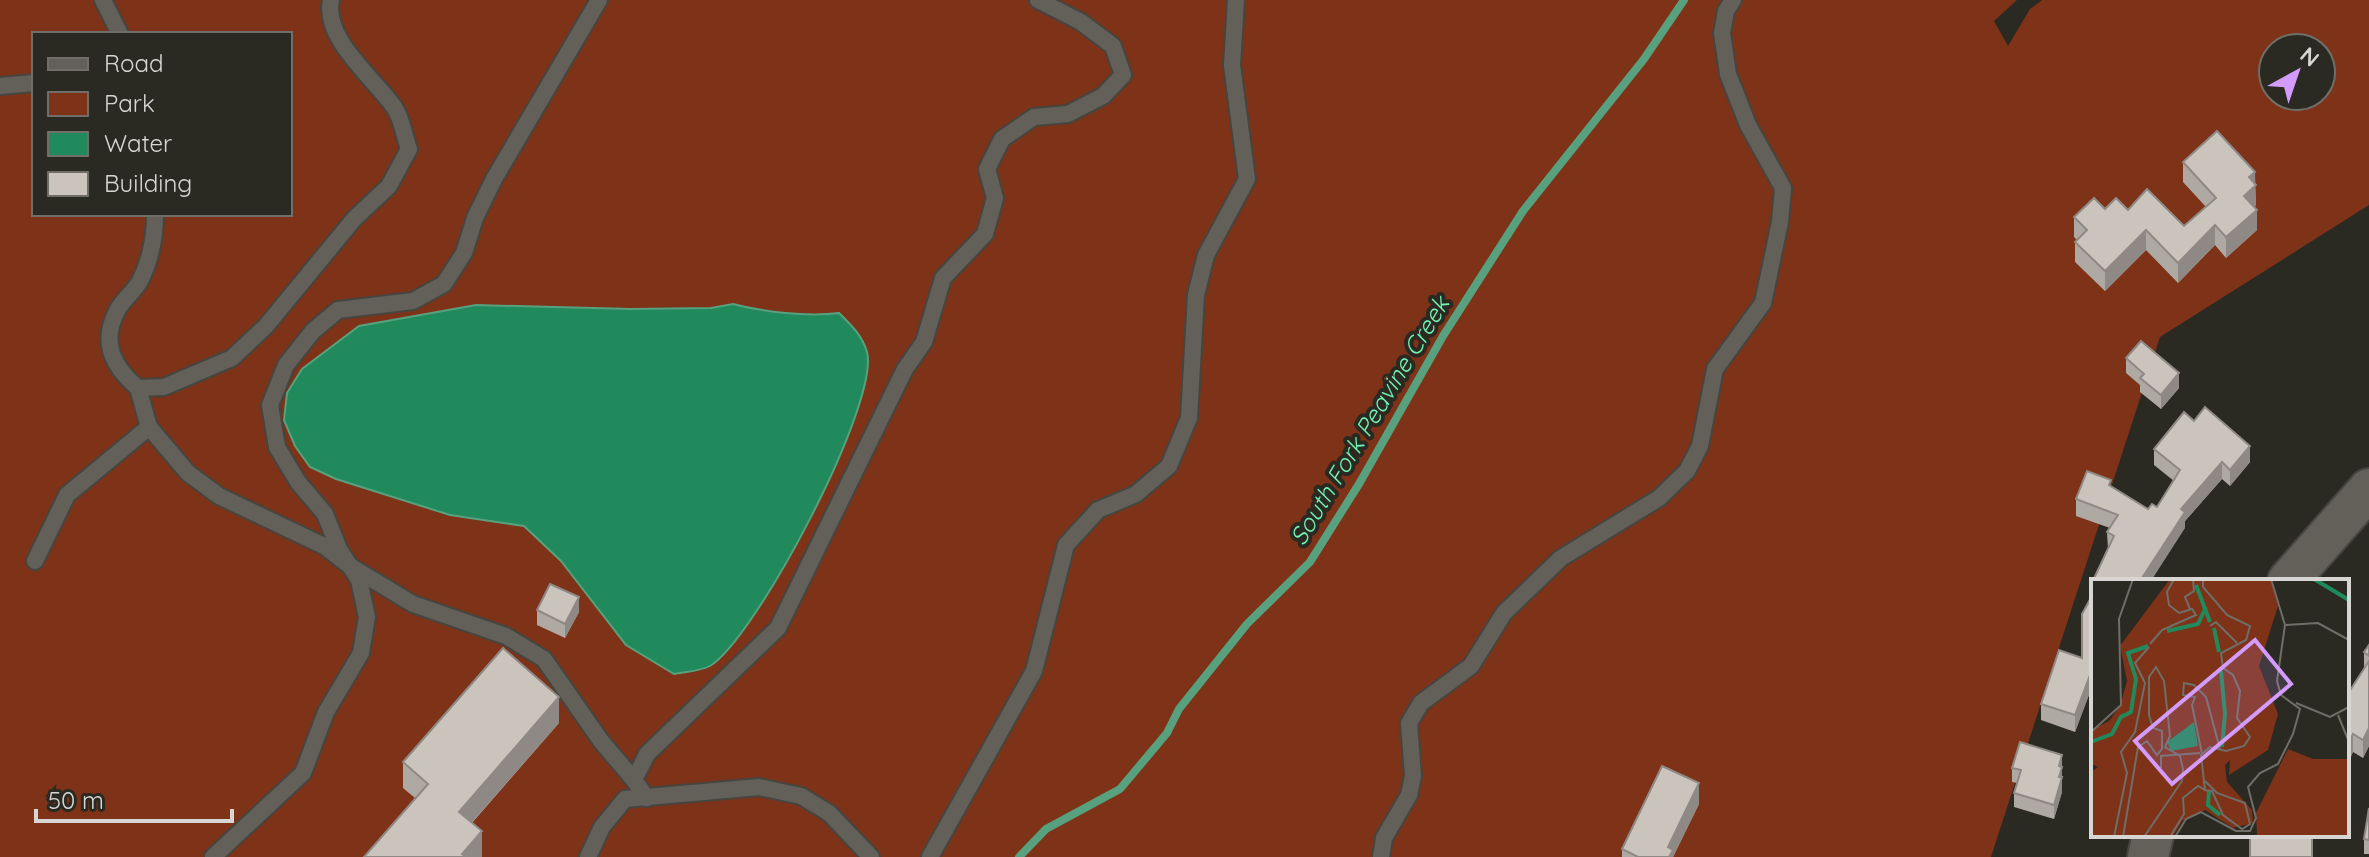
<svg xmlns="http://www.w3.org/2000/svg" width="2369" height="857" viewBox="0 0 2369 857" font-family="Quicksand,sans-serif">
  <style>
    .green { fill: #7e3217; fill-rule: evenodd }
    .water { fill: #208a5c; stroke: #57a17f; stroke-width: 2 }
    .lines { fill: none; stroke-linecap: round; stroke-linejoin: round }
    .stream { stroke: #57a17f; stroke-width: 8 }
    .service-casing { stroke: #46453f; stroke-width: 20 }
    .tertiary-casing { stroke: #46453f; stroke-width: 44 }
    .service { stroke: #626059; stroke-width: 16 }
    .tertiary { stroke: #626059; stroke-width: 40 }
    .wall { fill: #afa9a3 }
    .shaded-wall { fill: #8e8984 }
    .building { fill: #cbc4bd; stroke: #8e8984; stroke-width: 2 }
    .labels { text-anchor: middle; stroke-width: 8; stroke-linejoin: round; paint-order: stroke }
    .water-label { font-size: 24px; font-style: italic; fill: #73f5b4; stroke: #2a2922 }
    .inset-river { fill: none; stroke: #208a5c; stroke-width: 4 }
    .inset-road { fill: none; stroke: #6f6e68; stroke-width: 2 }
    .view { fill: #d39cfc; fill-opacity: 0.15; stroke: #d39cfc; stroke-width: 4 }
    .inset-edge { fill: none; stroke: #d7d6d2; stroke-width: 4 }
  </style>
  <rect width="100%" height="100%" fill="#2a2922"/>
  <!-- green -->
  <path class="green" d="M0,0h2017l-23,21 14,25 22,-37 12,-9h327v205l-209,132 -169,520h-1991zM34,34h256v180h-256zM2273,48h48v48h-48z"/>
  <!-- water -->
  <path class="water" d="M733,304c31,8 74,13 106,9 12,12 23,22 28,39 13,51 -111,286 -157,314 -9,5 -25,6 -36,8l-48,-29 -65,-84 -37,-35 -74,-11 -114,-36 -26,-12 -15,-21 -11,-26 3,-27 15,-24 57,-43 117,-21 155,4 80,-1z"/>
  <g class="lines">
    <!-- stream -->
    <path class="stream" d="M1019,857l27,-28 74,-40 47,-56 12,-24 68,-85 63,-62 49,-78 84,-148 80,-125 121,-152 40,-59"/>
    <!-- service casing -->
    <g class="service-casing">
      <g id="service">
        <path d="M103,0l17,34"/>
        <path d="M0,86l34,-3"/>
        <path d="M155,214c0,25 -4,45 -15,67 -6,11 -18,19 -23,30 -17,32 -3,57 21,77l26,-1 68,-29 34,-32 88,-107 35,-33 20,-37c-5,-13 -7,-31 -15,-42 -21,-30 -71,-68 -63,-107"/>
        <path d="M138,388l11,39"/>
        <path d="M35,561l32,-66 82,-68 39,46 31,23 105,50 26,20 63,38 93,32 38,23 57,82 33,39"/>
        <path d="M647,798l-13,-18 13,-26 131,-126 127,-259 19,-27 19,-64 42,-44 10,-36 -8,-29 15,-30 32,-22 34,-3 35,-18 20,-21 -10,-29 -32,-24 -43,-22"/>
        <path d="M213,857l90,-84 23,-61 35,-59 6,-36 -8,-37 -20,-31 -14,-35 -27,-32 -21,-35 -7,-42 16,-40 27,-34 25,-21 75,-9 31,-17 20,-31 11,-35 19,-39 105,-179"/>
        <path d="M588,857l14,-30 23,-28 134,-12 42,9 28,17 42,44"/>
        <path d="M930,857l104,-186 32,-126 32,-35 38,-16 33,-28 20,-48 7,-123 10,-40 41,-76 -15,-114 4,-65"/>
        <path d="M1381,857l3,-19 25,-43 4,-19 -4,-53 12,-20 50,-37 33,-53 57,-55 98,-60 28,-27 13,-25 15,-77 48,-66 17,-81 3,-34 -35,-63 -20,-51 -6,-41 4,-22 7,-11"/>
      </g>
    </g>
    <!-- tertiary casing -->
    <g class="tertiary-casing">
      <g id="tertiary">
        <path d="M2288,581l81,-92"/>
        <path d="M2148,857l5,-22"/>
      </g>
    </g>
    <!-- service -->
    <use href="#service" class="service"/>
    <!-- tertiary -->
    <use href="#tertiary" class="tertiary"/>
  </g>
  <!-- wall -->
  <g class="wall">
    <path d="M2183,162l72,22 1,21 -2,2 3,23 -31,28 -11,-13 -37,38 -32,-33 -41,41 -30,-29v-20l2,-2 -3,-3v-20l54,-7 56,16 22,-19 -23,-25z"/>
    <path d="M2126,358l53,30 -18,21 -21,-17v-7l-14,-12z"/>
    <path d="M2154,449l96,13 -20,24 -8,-7 -37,42v7l-92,53v103l-18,48 -34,-12v-16l41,-46 8,-58v-13l18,-38 -1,-17 3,-4 -34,-12v-17l35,-13 37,23 9,-2 17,-26 -20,-16z"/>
    <path d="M537,610l42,2 -14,26 -28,-13z"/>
    <path d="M2369,645v101l-6,12 -10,-6 -6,13v-70l17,-26v-17z"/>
    <path d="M559,723l-87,100 10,8v26h-118l51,-59 -12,-10v-26z"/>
    <path d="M2062,755v37l-8,27 -40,-12v-14l3,-10 -5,-1v-14z"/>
    <path d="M1699,804l-26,53h-51v-8z"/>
    <path d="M2369,808v46h-5v-15z"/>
  </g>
  <!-- shaded-wall -->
  <g class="shaded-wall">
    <path d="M2255,172l1,33 -12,11v-20l5,-19z"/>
    <path d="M2257,210v20l-31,28v-21z"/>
    <path d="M2215,225v20l-37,38v-20z"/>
    <path d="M2146,230v20l-41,41v-20z"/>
    <path d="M2179,373v15l-18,21v-14z"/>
    <path d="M2250,446v16l-20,24v-16z"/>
    <path d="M2222,462v17l-37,42v7l-34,53h-11l41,-72z"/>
    <path d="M579,597v15l-14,26v-14z"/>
    <path d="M2093,667v17l-18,48v-17z"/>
    <path d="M559,697v26l-100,114v-25z"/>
    <path d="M2369,728v18l-6,12v-18z"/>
    <path d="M2353,734v18l-6,13v-18z"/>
    <path d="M2062,755v37l-8,27v-14l5,-39z"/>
    <path d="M1699,783v21l-26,53h-5v-10z"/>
    <path d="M482,831v26h-20v-3z"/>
  </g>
  <!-- building -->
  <g class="building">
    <path d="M2217,131l38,41 -6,5 7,8 -12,11 13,14 -31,27 -11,-12 -37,38 -32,-33 -41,41 -30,-29 12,-12 -13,-13 20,-19 11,11 11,-11 12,12 19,-21 37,37 32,-28 -33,-36z"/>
    <path d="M2141,341l38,32 -18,22 -21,-17 4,-4 -18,-16z"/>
    <path d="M2205,407l45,39 -20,24 -8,-8 -41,47 4,3 -45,69h-47v8l-3,-2 24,-51 -7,-4 11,-17 -42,-16 11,-28 24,9 -2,5 39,24 4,-5 5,3 23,-37 -26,-21 30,-37 10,9z"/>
    <path d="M550,584l29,13 -14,27 -28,-14z"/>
    <path d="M2093,594v73l-18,48 -34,-11 18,-54 23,8v-44z"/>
    <path d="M2369,645v11l-5,-4z"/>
    <path d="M503,648l56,49 -100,115 23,19 -20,23 4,3h-102l64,-73 -25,-22z"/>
    <path d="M2369,661v67l-6,12 -10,-6 -6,13v-52z"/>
    <path d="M2020,742l42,13 -3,11 3,1 -3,10h3l-8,28 -40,-12 7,-23 -9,-2z"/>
    <path d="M1662,766l37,17 -31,64 5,3 -4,7h-31l-16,-8z"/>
    <path d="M2369,808v32l-5,-1z"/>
    <rect x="2250" y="835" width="62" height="22"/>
  </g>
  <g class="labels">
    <!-- water labels -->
    <g class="water-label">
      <text transform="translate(1370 421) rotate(-59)" y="8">South Fork Peavine Creek</text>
    </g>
  </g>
  <!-- overview -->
  <g transform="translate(2091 579)">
    <rect width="258" height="258" fill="#2a2922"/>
    <path d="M79,0h101l7,27 -19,60 19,48 -10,36 -39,25 1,-15 -5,5 2,17 25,28 1,13 -20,5 -28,-18 -23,11 -9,16h-82v-65l7,-5 -7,-3v-34l18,-9 11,-15 7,-25 -7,-35zM197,170l25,10h36v78h-92l-1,-24z" fill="#7e3217"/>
    <path d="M103,143l4,24 -27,5 -4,-9z" fill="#208a5c"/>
    <path class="inset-river" d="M223,0l35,21M105,6l14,37M123,49l5,24M76,52l31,-7 8,-17M130,92l4,43 -3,33M0,163l21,-8 9,-17 10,-5 5,-33 -8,-26 20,-7M118,212l-1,14 12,10"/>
    <path class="inset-road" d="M99,30l-5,-12 9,-6 -1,-12M194,46l33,-2 31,17M119,47l6,-4 21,21M59,65l12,-14 34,-15 -4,-6 -13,4 -10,-8 -2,-13 7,-13M205,124l34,14 19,-10M247,136l11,27M0,153l30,-27 -2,-86 14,-40M111,175l-10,-49 3,-8 -12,-2 1,-12 10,2 12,12 14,52M70,189v-12l39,-3M113,211l8,1 11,24 19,14 8,-5 -5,-21 -28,-10 -12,-12M23,258l13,-64 -6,-21 14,-20 10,-49 -10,-20 14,-16M32,258l15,-90 9,-6 10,14 5,-6v-18l-9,-3 -4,-13v-38l7,-10 8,14 6,55 -5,11 15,9 3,13 -1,12 -38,56M79,258l14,-23 -1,-16 15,-12 7,4 -4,-35 9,-8 16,4 18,-5 6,-9 -13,-19 3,-27 -7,-16 -10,-7 -2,-15 25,-13 4,-14 -23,-11 -24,-28v-8M84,258l11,-18 15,-7 35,19h14l6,-13 -8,-31 12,-14 18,-9 15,-30 7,-25 -19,-14 -4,-14 8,-56 -14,-46"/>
    <path class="view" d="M164,61l36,44 -119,100 -37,-43z"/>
    <rect width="258" height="258" class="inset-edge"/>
  </g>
  <!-- legend -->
  <rect x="32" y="32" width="260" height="184" fill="#2a2922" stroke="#6f6e68" stroke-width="2"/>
  <rect x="48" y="58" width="40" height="12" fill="#626059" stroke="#6f6e68" stroke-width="2"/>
  <text x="104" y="72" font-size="24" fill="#d7d6d2">Road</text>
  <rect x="48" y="92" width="40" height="24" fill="#7e3217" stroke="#6f6e68" stroke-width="2"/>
  <text x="104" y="112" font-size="24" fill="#d7d6d2">Park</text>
  <rect x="48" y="132" width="40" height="24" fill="#208a5c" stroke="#6f6e68" stroke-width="2"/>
  <text x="104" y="152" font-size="24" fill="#d7d6d2">Water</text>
  <rect x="48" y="172" width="40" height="24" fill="#cbc4bd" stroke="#6f6e68" stroke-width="2"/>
  <text x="104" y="192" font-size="24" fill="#d7d6d2">Building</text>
  <!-- north arrow -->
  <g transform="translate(2297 72) rotate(40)"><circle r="38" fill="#2a2922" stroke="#6f6e68" stroke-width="2"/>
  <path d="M0-6L14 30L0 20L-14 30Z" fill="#d39cfc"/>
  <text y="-12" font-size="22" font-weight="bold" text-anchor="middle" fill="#d7d6d2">N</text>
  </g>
  <!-- scale -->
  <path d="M36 809v12h196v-12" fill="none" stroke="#d7d6d2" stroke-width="4"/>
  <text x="48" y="809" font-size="24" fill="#d7d6d2" stroke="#2a2922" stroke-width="6" paint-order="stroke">50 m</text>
</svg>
